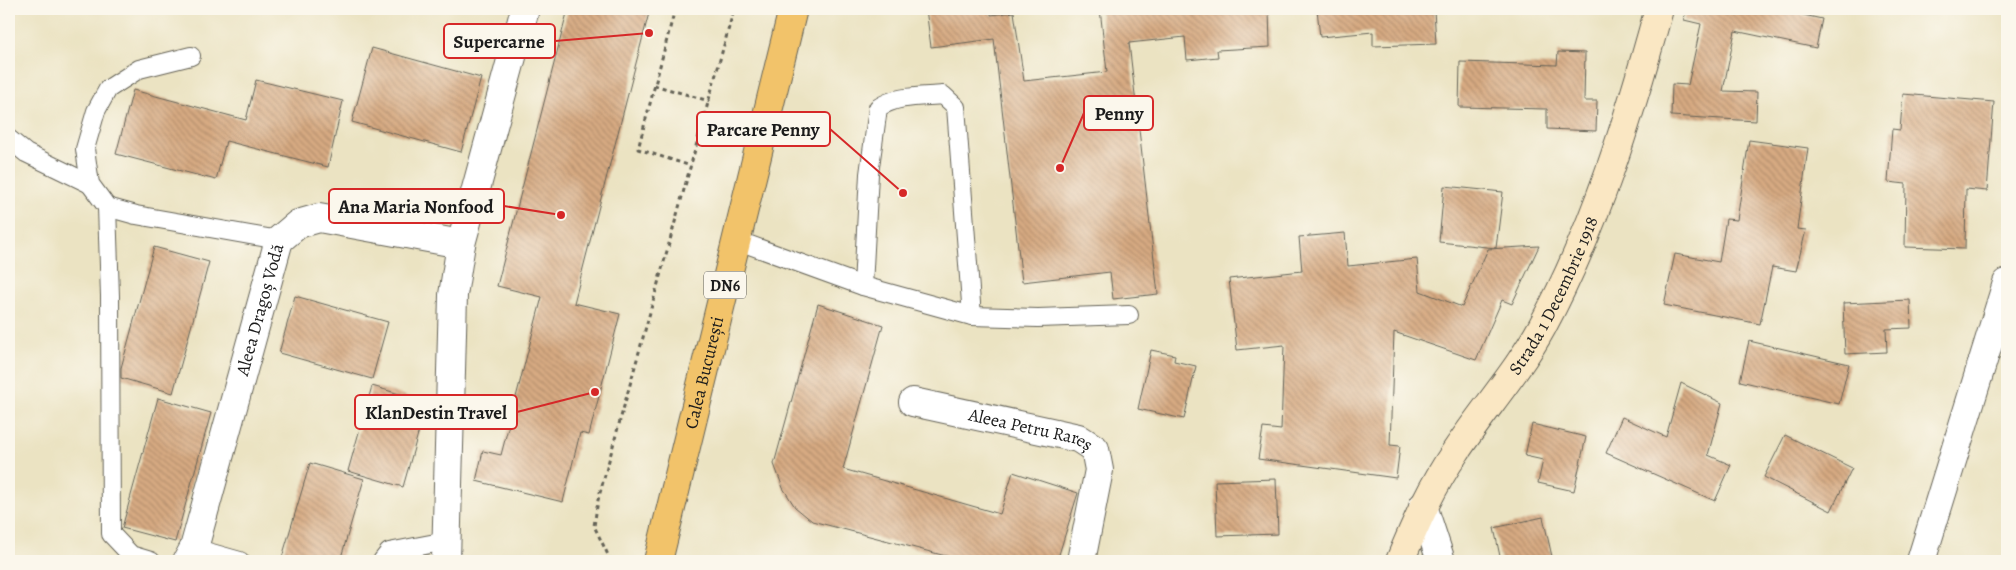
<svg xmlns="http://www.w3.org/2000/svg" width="2016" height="570" viewBox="0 0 2016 570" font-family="Alegreya,serif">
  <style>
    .building { fill: url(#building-back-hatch) }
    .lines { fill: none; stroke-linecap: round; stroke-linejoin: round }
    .service-casing { stroke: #646256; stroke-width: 20 }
    .minor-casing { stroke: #646256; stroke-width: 30 }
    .secondary-casing { stroke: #646256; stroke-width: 30 }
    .primary-casing { stroke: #646256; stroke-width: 30 }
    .path { stroke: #646256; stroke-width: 3; stroke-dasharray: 4 4; stroke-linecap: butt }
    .service { stroke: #fff; stroke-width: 18 }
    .minor { stroke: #fff; stroke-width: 28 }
    .secondary { stroke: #fae7c3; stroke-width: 28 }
    .primary { stroke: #f2c36a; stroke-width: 28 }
    .labels { text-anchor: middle; stroke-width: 4.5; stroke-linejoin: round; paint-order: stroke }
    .shield { fill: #fbf7ec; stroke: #5f5e5a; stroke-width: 1 }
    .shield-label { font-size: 16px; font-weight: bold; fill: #1c1c1c }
    .street-label { font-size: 18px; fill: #1c1c1c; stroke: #fbf7ec }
    .leader { fill: none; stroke: #d62828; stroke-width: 2 }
    .callout-dot { fill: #d62828; stroke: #fbf7ec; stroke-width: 2 }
    .callout { fill: #fbf7ec; stroke: #d62828; stroke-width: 2 }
    .callout-label { font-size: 19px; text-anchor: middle; font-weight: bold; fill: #1c1c1c }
  </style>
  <defs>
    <pattern id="building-back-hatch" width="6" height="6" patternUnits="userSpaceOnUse" patternTransform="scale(1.25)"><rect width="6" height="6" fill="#d7aa82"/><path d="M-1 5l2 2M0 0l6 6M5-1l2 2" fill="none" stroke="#ae8a6a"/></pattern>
  </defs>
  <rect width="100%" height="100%" fill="#fbf7ec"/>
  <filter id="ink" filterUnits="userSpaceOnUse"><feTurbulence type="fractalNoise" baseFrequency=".02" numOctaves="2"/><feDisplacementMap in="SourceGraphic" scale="10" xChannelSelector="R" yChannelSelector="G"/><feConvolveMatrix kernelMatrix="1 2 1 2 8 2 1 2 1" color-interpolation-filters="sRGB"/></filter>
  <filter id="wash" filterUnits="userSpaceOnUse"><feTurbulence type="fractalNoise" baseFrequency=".0096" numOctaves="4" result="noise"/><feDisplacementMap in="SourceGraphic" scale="20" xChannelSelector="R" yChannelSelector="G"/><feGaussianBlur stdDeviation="1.12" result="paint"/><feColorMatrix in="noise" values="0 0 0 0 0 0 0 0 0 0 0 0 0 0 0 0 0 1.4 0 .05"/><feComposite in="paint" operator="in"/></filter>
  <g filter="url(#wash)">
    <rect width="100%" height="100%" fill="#ebe3c2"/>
    <g id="blocks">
      <!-- building -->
      <g class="building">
        <path d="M568,9h82l-76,294 46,11 -31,121 -9,-2 -17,69 -87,-21 7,-30 18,4 41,-158 -45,-11z"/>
        <path d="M926,9h65v6l23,-3 10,69 83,-9 -7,-63h169l1,38 -53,3 1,7 -31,3 -2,-23 -56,6 29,251 -45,5 -3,-27 -88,10 -28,-243 -63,8z"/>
        <path d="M1317,9h117l2,35 -63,2v-14l-53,5z"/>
        <path d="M1686,9h90l46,10 -6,29 -81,-17 -12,60 34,1 -1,29 -85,-5 1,-32 16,1 13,-61 -17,-4z"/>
        <path d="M372,48l109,30 -20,74 -109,-30z"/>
        <path d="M1558,52l27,1 -1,48h13l-1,30 -49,-2v-20l-88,-2 1,-45 97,3z"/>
        <path d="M256,80l87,21 -15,66 -102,-26 -10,39 -100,-26 17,-64 113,30z"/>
        <path d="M1903,94l91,8 -7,89 -21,-2 -1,60 -60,-2 1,-63 -18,-2 4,-53 8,1z"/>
        <path d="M1749,140l59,8 -11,81 9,1 -10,41 -24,-4 -12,57 -96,-19 11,-51 44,8 7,-43 11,1z"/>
        <path d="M1444,186l59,6 -7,56 -57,-6z"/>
        <path d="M1345,233l3,33 69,-7 3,32 42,16 26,-58 51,-3 -27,58 -10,-4 -26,60 -82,-28 -4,113 10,1 -4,32 -138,-19 5,-31 18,2 3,-85 -47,5 -8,-71 73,-8 -3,-34z"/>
        <path d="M154,247l55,15 -36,131 -52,-15v-10z"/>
        <path d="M295,296l93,26 -16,57 -93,-26z"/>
        <path d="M1910,300l1,28 -25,1 1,23 -42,2 -2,-51z"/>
        <path d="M818,304l65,21 -40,144 157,45 13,-42 65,21 -21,68h-92l-153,-40 -17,-14 -12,-19 -9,-24z"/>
        <path d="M1749,341l100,23 -10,40 -99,-23z"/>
        <path d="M1151,350l24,5 -1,6 22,5 -12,53 -46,-10z"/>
        <path d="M1681,383l41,20 -14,52 23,10 -16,36 -109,-48 16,-36 44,20z"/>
        <path d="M372,386l55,16 -24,85 -55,-16z"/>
        <path d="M158,398l53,15 -36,129 -53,-14z"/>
        <path d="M1532,424l54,13 -12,54 -36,-8 5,-23 -18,-4z"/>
        <path d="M1785,435l67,33 -21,43 -67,-34z"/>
        <path d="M310,463l54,16 -24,82h-59z"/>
        <path d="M1276,479l2,55 -61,2 -2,-55z"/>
        <path d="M1543,517l10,44h-52l-7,-33z"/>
      </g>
    </g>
  </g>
  <g filter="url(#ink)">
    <use href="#blocks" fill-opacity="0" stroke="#646256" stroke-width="1"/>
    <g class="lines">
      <!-- service casing -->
      <g class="service-casing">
        <g id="service">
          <path d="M191,56l-52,13 -31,20 -12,22 -11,38 5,35 17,23 29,8 143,25"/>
          <path d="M9,139l17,14 64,31"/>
          <path d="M107,207l3,89 1,238 20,21 20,6"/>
          <path d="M736,240l127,46 109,30 66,2 91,-3"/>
          <path d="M863,286l6,-112 9,-66c19,-13 43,-11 65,-13l13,12 16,209"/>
          <path d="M194,548l46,13"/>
          <path d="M382,561l7,-9 57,-11"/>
        </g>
      </g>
      <!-- minor casing -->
      <g class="minor-casing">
        <g id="minor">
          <path id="s1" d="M913,402l165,36 17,11 4,21 -18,91"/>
          <path d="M1423,506l18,55"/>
          <path id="s2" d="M187,561l7,-13 85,-308 19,-16 21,-6 142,26"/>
          <path d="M446,561l7,-266 8,-51 64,-235"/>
          <path d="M1921,561l86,-278"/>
        </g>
      </g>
      <!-- secondary casing -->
      <g class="secondary-casing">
        <g id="secondary">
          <path id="s3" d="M1400,561c16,-39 32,-75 56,-110 28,-42 62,-80 86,-124 54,-100 87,-209 117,-318"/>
        </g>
      </g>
      <!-- primary casing -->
      <g class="primary-casing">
        <g id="primary">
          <path id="s4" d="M658,561l135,-552"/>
        </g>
      </g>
      <!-- path -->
      <g class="path">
        <path d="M675,9l-37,140 53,17"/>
        <path d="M654,85l55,16"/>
        <path d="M611,561l-17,-35 4,-26 136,-491"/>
      </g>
      <!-- service -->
      <use href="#service" class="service"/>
      <!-- minor -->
      <use href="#minor" class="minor"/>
      <!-- secondary -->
      <use href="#secondary" class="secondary"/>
      <!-- primary -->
      <use href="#primary" class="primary"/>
    </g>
  </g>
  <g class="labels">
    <!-- shield labels -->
    <rect class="shield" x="704" y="271.5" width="42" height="27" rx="4"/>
    <g class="shield-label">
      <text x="725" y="291">DN6</text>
    </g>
    <!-- street labels -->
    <g class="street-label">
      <text dy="6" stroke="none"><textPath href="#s3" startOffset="308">Strada 1 Decembrie 1918</textPath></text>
      <text dy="6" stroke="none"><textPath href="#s2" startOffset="262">Aleea Dragoș Vodă</textPath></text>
      <text dy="6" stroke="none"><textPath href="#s4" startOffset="194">Calea București</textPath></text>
      <text dy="6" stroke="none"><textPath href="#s1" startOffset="121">Aleea Petru Rareș</textPath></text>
    </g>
  </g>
  <!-- callouts -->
  <path class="leader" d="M649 33L555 41M1060 168L1084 113M903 193L830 129M561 215L504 206M595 392L517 412"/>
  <g class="callout-dot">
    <circle cx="649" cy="33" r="5"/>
    <circle cx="1060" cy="168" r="5"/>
    <circle cx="903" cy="193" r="5"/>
    <circle cx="561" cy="215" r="5"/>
    <circle cx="595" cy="392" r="5"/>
  </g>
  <g class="callout">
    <rect x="444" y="24" width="111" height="34" rx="5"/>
    <rect x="1084" y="96" width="69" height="34" rx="5"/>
    <rect x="697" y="112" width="133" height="34" rx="5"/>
    <rect x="329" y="189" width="175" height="34" rx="5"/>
    <rect x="355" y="395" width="162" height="34" rx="5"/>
  </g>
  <g class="callout-label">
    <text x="499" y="48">Supercarne</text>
    <text x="1119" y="120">Penny</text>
    <text x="763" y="136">Parcare Penny</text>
    <text x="416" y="213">Ana Maria Nonfood</text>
    <text x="436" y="419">KlanDestin Travel</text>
  </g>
  <!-- margin -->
  <rect width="2016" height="570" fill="none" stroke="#fbf7ec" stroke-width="30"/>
</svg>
